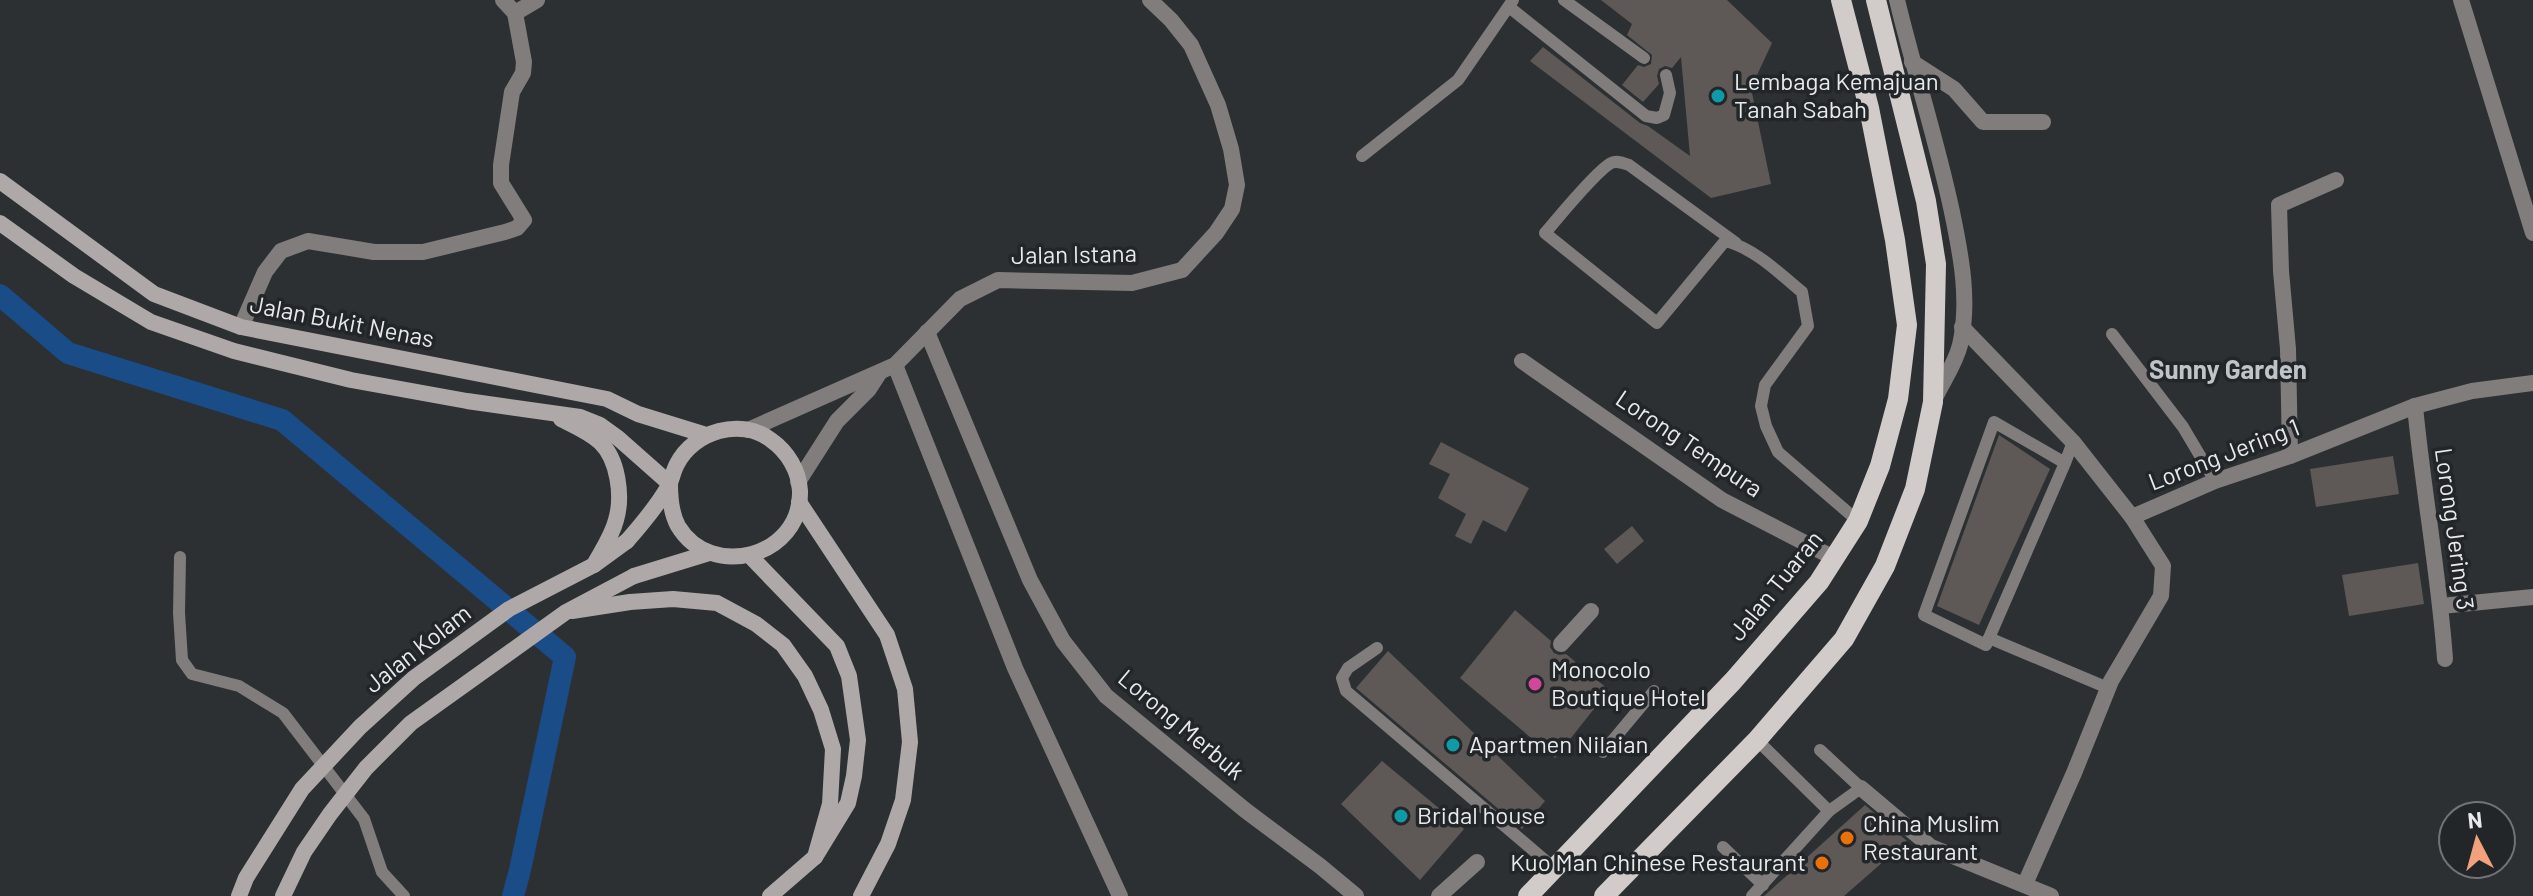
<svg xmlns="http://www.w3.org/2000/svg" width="2533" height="896" viewBox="0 0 2533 896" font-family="Barlow,sans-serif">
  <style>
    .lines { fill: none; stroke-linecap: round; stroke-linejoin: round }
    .canal { stroke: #1a4c87; stroke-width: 22 }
    .building { fill: #5e5957 }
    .lane { stroke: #807d7c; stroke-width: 12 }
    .street { stroke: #807d7c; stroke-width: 16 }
    .secondary { stroke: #aea9a8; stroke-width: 16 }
    .primary { stroke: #d1ccca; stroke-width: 20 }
    .secondary-bridge { stroke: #aea9a8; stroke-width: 16 }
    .culture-dot { fill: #0f9aa8; stroke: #222629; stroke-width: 3 }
    .hotel-dot { fill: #d1479c; stroke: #222629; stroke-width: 3 }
    .food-dot { fill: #e8710a; stroke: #222629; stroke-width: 3 }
    .labels { text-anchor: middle; stroke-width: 7; stroke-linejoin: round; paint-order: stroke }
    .poi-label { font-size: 24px; fill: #e8eaec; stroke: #222629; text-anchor: start }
    .street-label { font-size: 24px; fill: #e8eaec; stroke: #222629 }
    .neighbourhood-label { font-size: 26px; font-weight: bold; fill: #bfc4c8; stroke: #222629 }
  </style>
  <rect width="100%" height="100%" fill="#2c3033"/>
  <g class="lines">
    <!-- canal -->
    <path class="canal" d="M0,295l68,58 214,67 283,237 -45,213 -7,26"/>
  </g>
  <!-- building -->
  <g class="building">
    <path d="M1601,0h126l45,43 -21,45 20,96 -60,14 -181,-137 13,-14 97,76 8,3 42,30 -9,-99 -9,11 -7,-2 -6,3 -2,7 2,8 -16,18 -21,-17 16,-20 6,2 7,-3 1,-9 -25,-20 5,-11z"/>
    <path d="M1999,435l51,34 -71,156 -42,-19z"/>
    <path d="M1441,442l88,46 -23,44 -23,-12 -12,24 -16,-8 11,-22 -28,-16 12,-24 -21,-10z"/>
    <path d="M2393,456l6,38 -83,13 -6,-38z"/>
    <path d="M1632,526l12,15 -27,23 -13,-15z"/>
    <path d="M2418,563l6,41 -75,12 -7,-41z"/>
    <path d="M1515,610l36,31 -1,6 4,6 5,2 7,-1 43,36 -54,68 -95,-80z"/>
    <path d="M1388,651l157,150 -23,28 -166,-141z"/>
    <path d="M1382,761l82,68 -44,51 -79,-76z"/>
    <path d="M1865,805l42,36 -63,55h-80z"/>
  </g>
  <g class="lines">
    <!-- lane -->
    <g class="lane">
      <path d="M1564,0l80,58"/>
      <path d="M1509,7l137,109 11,2 7,-3 6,-22 -4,-18"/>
      <path d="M1362,156l96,-76 55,-80"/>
      <path d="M1736,243l-107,-78c-6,-2 -12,-5 -18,-2 -15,8 -53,55 -66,70l112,90 68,-82c29,7 54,32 77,51l6,34 -43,59 -4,21 5,20 12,26 80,69"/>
      <path d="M2112,334l71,93 32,54"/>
      <path d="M2065,463l-71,-41 -70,193 62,30 79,-182 8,-21"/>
      <path d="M180,557l-1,56 3,47 10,14 47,12 44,27 81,106 18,53 22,24"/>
      <path d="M1989,638l119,50"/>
      <path d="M1377,648l-29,20 -6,10 4,13 208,177"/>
      <path d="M1757,740l72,71"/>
      <path d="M1603,752l51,-61"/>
      <path d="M1723,847l40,38"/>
      <path d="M1752,896l77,-85 32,-23 -41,-38"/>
    </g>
    <!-- street -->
    <g class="street">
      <path d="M1897,0c17,71 40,141 55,212 9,43 18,89 8,133 -5,20 -18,37 -26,55"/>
      <path d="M2461,0l72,233"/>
      <path d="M515,13l22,-13"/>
      <path d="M1912,62l42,27 29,33h60"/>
      <path d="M241,327l24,-55 16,-21 27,-10 66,11h49l82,-20 12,-4 7,-8 -23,-37v-18l11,-73 11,-19 1,-11 -9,-49 -12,-13"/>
      <path d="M1962,327l111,115 59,75 83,-36 75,-25 125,-50 57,-15 61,-8"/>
      <path d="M927,332l103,248 33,61 43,55 139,114 75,56 36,30"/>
      <path d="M1522,361l200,139 112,58"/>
      <path d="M895,365l120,303 105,228"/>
      <path d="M2415,406c8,85 24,168 30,253"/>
      <path d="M748,430l147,-65 65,-66 38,-19 134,3 50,-13 34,-37 16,-24 5,-24 -6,-36 -13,-44 -27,-60 -20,-25 -21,-20"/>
      <path d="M2290,456l-2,-107 -7,-78 -2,-66 57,-25"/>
      <path d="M798,482l39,-61 32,-32 11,-17"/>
      <path d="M2441,606l92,-9"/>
      <path d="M1561,644l30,-33"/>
      <path d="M1861,788l70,59 120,49"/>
      <path d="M2025,884l49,-111 37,-92 50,-85 2,-30 -31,-49"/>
      <path d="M1439,896l38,-34"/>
    </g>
    <!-- secondary -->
    <g class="secondary">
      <path d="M0,181l154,113 87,33 366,72 31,15 68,21"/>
      <path d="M0,223l74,53 77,46 83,29 117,29 116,21 113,16 20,8 18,13 52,46"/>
      <path d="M561,419c14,7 28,13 39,23 18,17 23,54 16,78 -4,16 -14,30 -22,45"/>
      <path d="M799,502l88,133 18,54 5,53 -7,58 -15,44 -27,52"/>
      <path d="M627,541c15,-17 30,-35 41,-54 4,-7 5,-16 9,-23 17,-33 64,-47 94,-24 17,12 28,31 29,51 2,66 -89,90 -122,35 -7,-13 -8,-27 -8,-42"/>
      <path d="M751,557l86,89 12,30 9,64 -4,36 -6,27 -33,54 -45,39"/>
      <path d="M634,576l75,-23"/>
      <path d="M572,611l58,-9 43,-3 44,4 39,21 27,21 22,31 16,34 12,39 -3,55 -15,53"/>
    </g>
    <!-- primary -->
    <g class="primary">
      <path d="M1528,896l205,-215 86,-99 39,-61 22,-55 18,-67 9,-74 -12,-85 -26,-132 -28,-108"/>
      <path d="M1604,896l153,-156 87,-101 41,-73 30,-77 18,-87 3,-138 -10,-63 -50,-201"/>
    </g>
    <!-- secondary-bridge -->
    <g class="secondary-bridge">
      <path d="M239,896l7,-18 56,-89 58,-62 54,-49 95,-69 85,-44 33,-24"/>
      <path d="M283,896l21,-44 26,-38 36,-46 45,-45 155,-111 68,-36"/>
    </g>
  </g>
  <!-- markers -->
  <g class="culture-dot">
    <circle cx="1718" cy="96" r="8"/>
    <circle cx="1453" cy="745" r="8"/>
    <circle cx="1401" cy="816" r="8"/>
  </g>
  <circle class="hotel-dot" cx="1535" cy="684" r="8"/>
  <g class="food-dot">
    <circle cx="1847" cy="838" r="8"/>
    <circle cx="1822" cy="863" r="8"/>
  </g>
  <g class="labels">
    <!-- poi labels -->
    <g class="poi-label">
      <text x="1734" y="90">Lembaga Kemajuan<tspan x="1734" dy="28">Tanah Sabah</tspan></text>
      <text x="1551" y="678">Monocolo<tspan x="1551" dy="28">Boutique Hotel</tspan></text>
      <text x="1469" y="753">Apartmen Nilaian</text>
      <text x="1417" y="824">Bridal house</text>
      <text x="1863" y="832">China Muslim<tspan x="1863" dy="28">Restaurant</tspan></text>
      <text x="1806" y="871" text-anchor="end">Kuo Man Chinese Restaurant</text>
    </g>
    <!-- street labels -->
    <g class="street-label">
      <text transform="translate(1074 255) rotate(-1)" y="8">Jalan Istana</text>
      <text transform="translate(342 322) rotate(11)" y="8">Jalan Bukit Nenas</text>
      <text transform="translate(1689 444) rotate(34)" y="8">Lorong Tempura</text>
      <text transform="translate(2224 455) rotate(-21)" y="8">Lorong Jering 1</text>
      <text transform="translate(2454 529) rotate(82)" y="8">Lorong Jering 3</text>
      <text transform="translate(1776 586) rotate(-51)" y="8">Jalan Tuaran</text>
      <text transform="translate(418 649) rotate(-38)" y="8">Jalan Kolam</text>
      <text transform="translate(1181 725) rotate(40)" y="8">Lorong Merbuk</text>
    </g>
    <!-- neighbourhood labels -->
    <g class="neighbourhood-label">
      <text x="2228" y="379">Sunny Garden</text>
    </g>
  </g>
  <!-- north arrow -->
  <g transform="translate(2477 840) rotate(354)"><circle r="38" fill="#222629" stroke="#717477" stroke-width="2"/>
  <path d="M0-6L14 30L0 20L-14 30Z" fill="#f1a17c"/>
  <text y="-12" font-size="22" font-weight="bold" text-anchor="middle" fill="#e8eaec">N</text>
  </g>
</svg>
